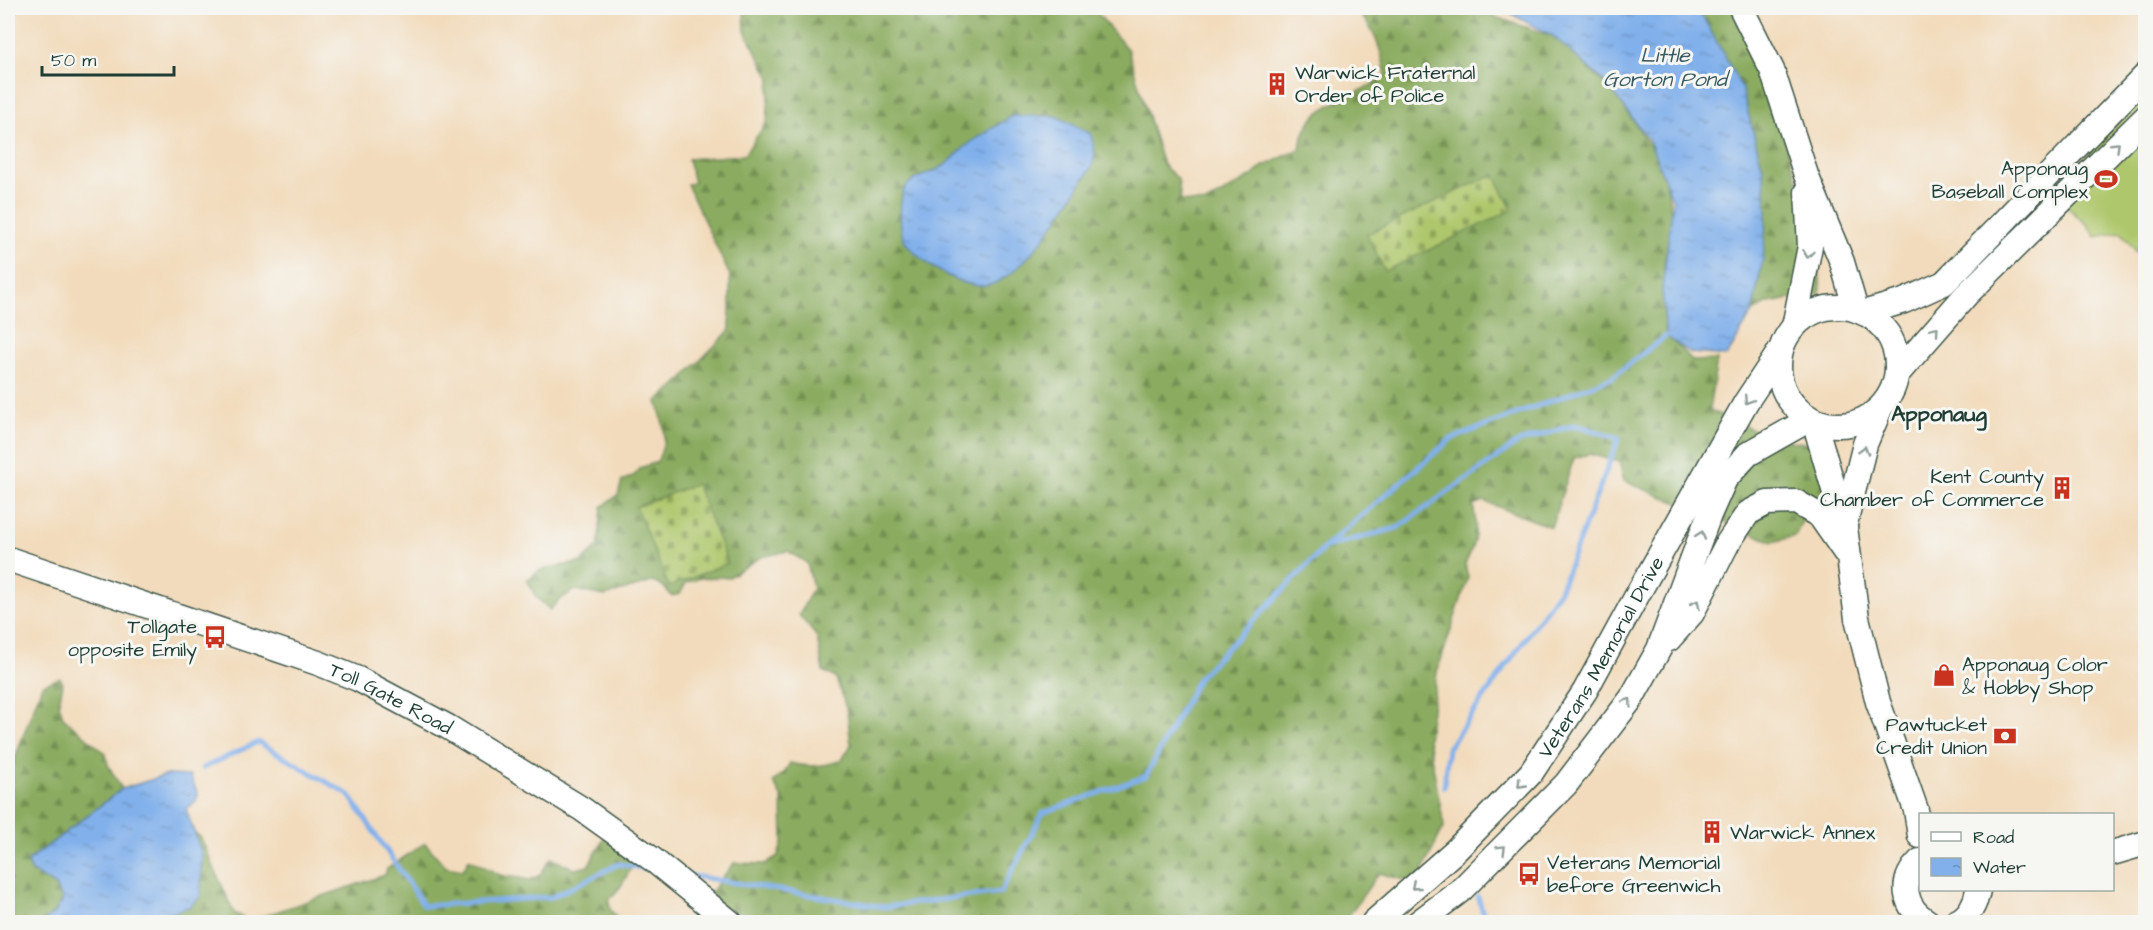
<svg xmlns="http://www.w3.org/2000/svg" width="2153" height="930" viewBox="0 0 2153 930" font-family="'Architects Daughter',sans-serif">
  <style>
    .forest { fill: url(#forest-firs); stroke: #55744a; stroke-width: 1.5; fill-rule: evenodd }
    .cemetery { fill: url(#cemetery-stones); stroke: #678250; stroke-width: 1.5 }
    .pitch { fill: #afc76c; stroke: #678250; stroke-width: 1.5 }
    .water { fill: url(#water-ripples); stroke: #507690; stroke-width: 1.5 }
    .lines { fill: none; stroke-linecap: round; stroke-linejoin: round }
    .stream { stroke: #81b0eb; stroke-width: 5 }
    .major-casing { stroke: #3f5548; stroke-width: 27 }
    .major { stroke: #fff; stroke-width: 24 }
    .oneway { stroke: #8f9e9a }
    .labels { text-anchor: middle; stroke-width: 6; stroke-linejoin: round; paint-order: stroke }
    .poi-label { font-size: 20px; fill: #1f3d34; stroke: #f6f6f2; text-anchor: start }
    .street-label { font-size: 20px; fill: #1f3d34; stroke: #f6f6f2 }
    .water-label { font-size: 21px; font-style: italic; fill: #385a62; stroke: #f6f6f2 }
    .quarter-label { font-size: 22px; font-weight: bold; fill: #1f3d34; stroke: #f6f6f2 }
  </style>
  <defs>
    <pattern id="forest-firs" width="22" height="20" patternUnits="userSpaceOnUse" patternTransform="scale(1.5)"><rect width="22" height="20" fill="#8bac60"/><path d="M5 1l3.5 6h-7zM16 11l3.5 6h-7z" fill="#718d50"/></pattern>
    <pattern id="cemetery-stones" width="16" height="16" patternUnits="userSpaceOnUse" patternTransform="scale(1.5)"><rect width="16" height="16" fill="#afc76c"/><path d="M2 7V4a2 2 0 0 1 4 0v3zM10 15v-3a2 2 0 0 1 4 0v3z" fill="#8ea35a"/></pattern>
    <pattern id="water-ripples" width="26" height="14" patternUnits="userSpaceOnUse" patternTransform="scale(1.5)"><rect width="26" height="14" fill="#81b0eb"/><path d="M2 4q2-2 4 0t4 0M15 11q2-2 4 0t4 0" fill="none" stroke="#6990bf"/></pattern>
  </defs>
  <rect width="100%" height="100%" fill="#f6f6f2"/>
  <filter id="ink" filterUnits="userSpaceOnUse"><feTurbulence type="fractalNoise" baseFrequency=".0167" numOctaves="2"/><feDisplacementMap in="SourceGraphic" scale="12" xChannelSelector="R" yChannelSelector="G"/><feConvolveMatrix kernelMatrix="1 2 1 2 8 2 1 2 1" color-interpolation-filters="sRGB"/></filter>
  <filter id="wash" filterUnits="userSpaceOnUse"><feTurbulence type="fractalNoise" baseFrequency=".008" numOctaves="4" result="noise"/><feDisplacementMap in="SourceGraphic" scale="24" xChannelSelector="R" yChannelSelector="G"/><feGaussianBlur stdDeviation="1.35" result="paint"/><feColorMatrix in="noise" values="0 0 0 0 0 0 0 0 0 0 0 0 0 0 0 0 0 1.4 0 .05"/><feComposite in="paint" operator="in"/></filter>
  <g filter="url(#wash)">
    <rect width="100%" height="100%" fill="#f2dbbc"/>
    <!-- forest -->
    <g class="forest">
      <path d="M744,8h349l35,42 35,115 15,14 3,22 25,2 46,-27 10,-9 38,-18c7,-51 54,-47 86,-74 -5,-26 -12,-50 -33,-67h115l88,29 59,57 48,71 9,50 -8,51 2,67 27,28 24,-1 -8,50 52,23 33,9 32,2 14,73 -38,4 -7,15 -22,6 -149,-61 -5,-19 -30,-8 -15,4 -23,69 -68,-26 -10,4c5,22 3,39 -8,59l3,14 -31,94 -9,67 16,87 -24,50 -12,5 -29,-8 -35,49h-613l-26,-23 29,-36 31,1 13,-8 5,-15 -1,-43 -9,-16 12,-10 5,-9c17,5 36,3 52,-3l9,-15 -4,-34 -11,-33 -13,-7 -6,-34 -18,-22 14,-27 -6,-25 -19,-12 -27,6 -32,20 -29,1 -14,5 -6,11 -9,2 -8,-10 -11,-4 -47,14 -30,-6 -16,10 -9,10 -14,-13 -9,-17 13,-10 41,-8 17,-15 4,-40 16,-12 4,-14 13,-6 5,-7 17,-6c12,-24 7,-36 0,-61l19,-16 54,-55v-54l-43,-92 7,-1 -6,-24 56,-4 23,-33 3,-44 -25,-47zM944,167h148l-25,36 -95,81 -41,-17 -18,-87z"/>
      <path d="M1700,8h42l74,230 5,52 -2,4 -51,9 -25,15 -30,-262z"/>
      <path d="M60,678l3,5 -4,20 4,14 43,37 2,11 14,24 -94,72 4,11 22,12 9,16c-17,28 -26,22 -55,22v-145l34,-92z"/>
      <path d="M611,827l30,24 -20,35 -12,14 1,9 6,8 -4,5h-460l4,-4 33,-11 5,-75 7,6 33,75 15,8 136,-46 2,-6 38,-26 21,24 17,3 6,-11 31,16 30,5 10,-5 11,-17 24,11 13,-3z"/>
    </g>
    <!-- cemetery -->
    <g class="cemetery">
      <path d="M1494,174l18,36 -127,61 -18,-37z"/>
      <path d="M696,484l32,79 -59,24 -33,-80z"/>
    </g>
    <!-- pitch -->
    <path class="pitch" d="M2145,94v169l-24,-31 -25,5 -8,-12 -35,-30 4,-11 12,-9z"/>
    <!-- water -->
    <g class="water">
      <path d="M1500,8h198l43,78 22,83 4,41 -4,49 -11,54 -25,43 -36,-3 -25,-17 -4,-47 11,-88 -24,-61 -43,-57 -53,-47z"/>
      <path d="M1012,116h44l35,18 4,20 -3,13c-25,35 -59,100 -99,117 -25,10 -72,-21 -87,-41 -7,-10 -7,-41 -2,-53 6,-13 27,-16 38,-23 10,-6 18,-17 28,-24 13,-10 28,-18 42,-27z"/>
      <path d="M166,775l24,1 8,18 -2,7 -10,8 16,45 -1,42 -12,11 -33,11 -5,4h-108l12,-9 8,-13 -9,-16 -22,-12 -4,-11 94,-72z"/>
    </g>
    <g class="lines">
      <!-- stream -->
      <g class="stream">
        <path d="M1328,546l69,-18 122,-86 56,-17 44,13 -59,152 -112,158 -4,39"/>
        <path d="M203,768l55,-26 91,53 75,111 128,-9 67,-33 30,5"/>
        <path d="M687,875l197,32 117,-15 42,-79 103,-37 53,-99 127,-131 125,-107 160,-61 55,-42"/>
        <path d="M1478,897l8,25"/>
      </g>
    </g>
  </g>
  <g filter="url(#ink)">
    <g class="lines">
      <!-- major casing -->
      <g class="major-casing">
        <g id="major">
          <path d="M1741,8l31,62 34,105 36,87 14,48"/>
          <circle cx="1838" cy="366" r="59"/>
          <path d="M1863,313l41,-12 40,-18 202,-208"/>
          <path d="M1794,327l16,-81 -3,-54"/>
          <path d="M1897,374l69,-79 180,-178"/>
          <path d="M1814,421l31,106 12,91 21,84 38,108 4,26"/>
          <path d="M1845,524l20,-80 15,-35"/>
          <path id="s1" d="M8,559l310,104 40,16 90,48 134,82 70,50 78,63"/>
          <path d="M1669,639l23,-26 35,-69 21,-31 19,-10 29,-1 24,14 25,36"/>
          <path d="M2112,853l34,-10"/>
          <path d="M1920,861c-21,20 -17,46 8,61"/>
          <path id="s2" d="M1374,922l82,-72 75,-77 54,-82 55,-101 106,-188 34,-51"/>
          <path d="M1419,922l41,-31 106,-107 65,-85 28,-50 50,-134 16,-36 23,-25 62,-35"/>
          <path d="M1956,922c13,-5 20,-19 22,-32"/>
        </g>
      </g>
      <!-- major -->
      <use href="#major" class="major"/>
    </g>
    <!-- one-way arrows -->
    <defs><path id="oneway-chevron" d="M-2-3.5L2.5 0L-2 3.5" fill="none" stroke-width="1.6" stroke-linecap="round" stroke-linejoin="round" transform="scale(1.5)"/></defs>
    <g class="oneway">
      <use href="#oneway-chevron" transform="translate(2116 146) rotate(-44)"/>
      <use href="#oneway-chevron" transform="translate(1808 254) rotate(98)"/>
      <use href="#oneway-chevron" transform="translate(1935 330) rotate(-49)"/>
      <use href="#oneway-chevron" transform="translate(1748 400) rotate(122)"/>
      <use href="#oneway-chevron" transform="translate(1864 450) rotate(-75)"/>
      <use href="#oneway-chevron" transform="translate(1701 535) rotate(-70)"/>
      <use href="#oneway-chevron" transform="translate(1696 604) rotate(-62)"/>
      <use href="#oneway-chevron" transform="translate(1628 702) rotate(-55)"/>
      <use href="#oneway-chevron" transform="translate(1521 784) rotate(134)"/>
      <use href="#oneway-chevron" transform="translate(1502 849) rotate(-45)"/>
      <use href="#oneway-chevron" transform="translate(1415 886) rotate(139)"/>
    </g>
  </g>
  <!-- icons -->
  <defs>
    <g id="building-bare" transform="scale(1.8)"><path d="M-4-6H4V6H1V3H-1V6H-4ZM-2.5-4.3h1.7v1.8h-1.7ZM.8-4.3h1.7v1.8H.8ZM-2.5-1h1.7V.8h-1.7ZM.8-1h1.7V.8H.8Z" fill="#c8321e" stroke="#f6f6f2" stroke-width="2.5" paint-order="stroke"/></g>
    <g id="stadium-bare" transform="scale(1.8)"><path d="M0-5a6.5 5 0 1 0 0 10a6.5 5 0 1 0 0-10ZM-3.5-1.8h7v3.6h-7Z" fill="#c8321e" stroke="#f6f6f2" stroke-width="2.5" paint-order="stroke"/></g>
    <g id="bus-bare" transform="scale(1.8)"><path d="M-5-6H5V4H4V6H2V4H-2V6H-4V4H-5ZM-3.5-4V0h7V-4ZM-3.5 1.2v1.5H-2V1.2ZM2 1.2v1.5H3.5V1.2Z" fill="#c8321e" stroke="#f6f6f2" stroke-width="2.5" paint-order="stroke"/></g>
    <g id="shop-bare" transform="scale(1.8)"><path d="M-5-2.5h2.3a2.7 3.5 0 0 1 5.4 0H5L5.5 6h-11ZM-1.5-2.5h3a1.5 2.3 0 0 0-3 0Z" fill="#c8321e" stroke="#f6f6f2" stroke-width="2.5" paint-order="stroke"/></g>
    <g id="bank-bare" transform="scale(1.8)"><path d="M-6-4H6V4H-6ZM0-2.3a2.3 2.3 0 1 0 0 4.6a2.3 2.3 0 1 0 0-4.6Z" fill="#c8321e" stroke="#f6f6f2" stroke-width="2.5" paint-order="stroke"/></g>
  </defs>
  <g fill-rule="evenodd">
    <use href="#building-bare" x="1277" y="84"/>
    <use href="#stadium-bare" x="2106" y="179"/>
    <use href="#building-bare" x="2062" y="488"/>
    <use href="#bus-bare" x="215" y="637"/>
    <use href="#shop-bare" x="1944" y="675"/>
    <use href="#bank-bare" x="2005" y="736"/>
    <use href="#building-bare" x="1712" y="832"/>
    <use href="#bus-bare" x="1529" y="874"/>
  </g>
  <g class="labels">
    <!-- poi labels -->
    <g class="poi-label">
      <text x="1295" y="79">Warwick Fraternal<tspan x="1295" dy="23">Order of Police</tspan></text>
      <text x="2088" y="175" text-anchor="end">Apponaug<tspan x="2088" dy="23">Baseball Complex</tspan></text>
      <text x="2044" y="483" text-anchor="end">Kent County<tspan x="2044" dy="23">Chamber of Commerce</tspan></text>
      <text x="197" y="633" text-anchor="end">Tollgate<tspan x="197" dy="23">opposite Emily</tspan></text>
      <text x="1962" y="671">Apponaug Color<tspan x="1962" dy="23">&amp; Hobby Shop</tspan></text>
      <text x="1987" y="731" text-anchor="end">Pawtucket<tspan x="1987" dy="23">Credit Union</tspan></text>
      <text x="1730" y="839">Warwick Annex</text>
      <text x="1547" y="869">Veterans Memorial<tspan x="1547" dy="23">before Greenwich</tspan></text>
    </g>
    <!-- street labels -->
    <g class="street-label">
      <text dy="7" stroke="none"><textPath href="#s2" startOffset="352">Veterans Memorial Drive</textPath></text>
      <text dy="7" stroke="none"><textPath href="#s1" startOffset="408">Toll Gate Road</textPath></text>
    </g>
    <!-- water labels -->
    <g class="water-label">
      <text x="1665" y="62">Little<tspan x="1665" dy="24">Gorton Pond</tspan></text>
    </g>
    <!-- quarter labels -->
    <g class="quarter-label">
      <text x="1939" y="421">Apponaug</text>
    </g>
  </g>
  <!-- margin -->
  <rect width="2153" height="930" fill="none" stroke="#f6f6f2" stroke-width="30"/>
  <!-- legend -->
  <rect x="1919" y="813" width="195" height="78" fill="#f6f6f2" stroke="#a0aca6" stroke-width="1.5"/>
  <rect x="1931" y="832" width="30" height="9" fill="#ffffff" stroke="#a0aca6" stroke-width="1.5"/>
  <text x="1973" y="843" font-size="18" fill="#1f3d34">Road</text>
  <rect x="1931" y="858" width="30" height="18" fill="url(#water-ripples)" stroke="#a0aca6" stroke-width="1.5"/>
  <text x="1973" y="873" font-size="18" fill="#1f3d34">Water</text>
  <!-- scale -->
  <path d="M42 66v9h132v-9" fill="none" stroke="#1f3d34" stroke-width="3"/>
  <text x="51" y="66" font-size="18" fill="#1f3d34" stroke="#f6f6f2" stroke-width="4.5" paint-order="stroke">50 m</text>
</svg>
